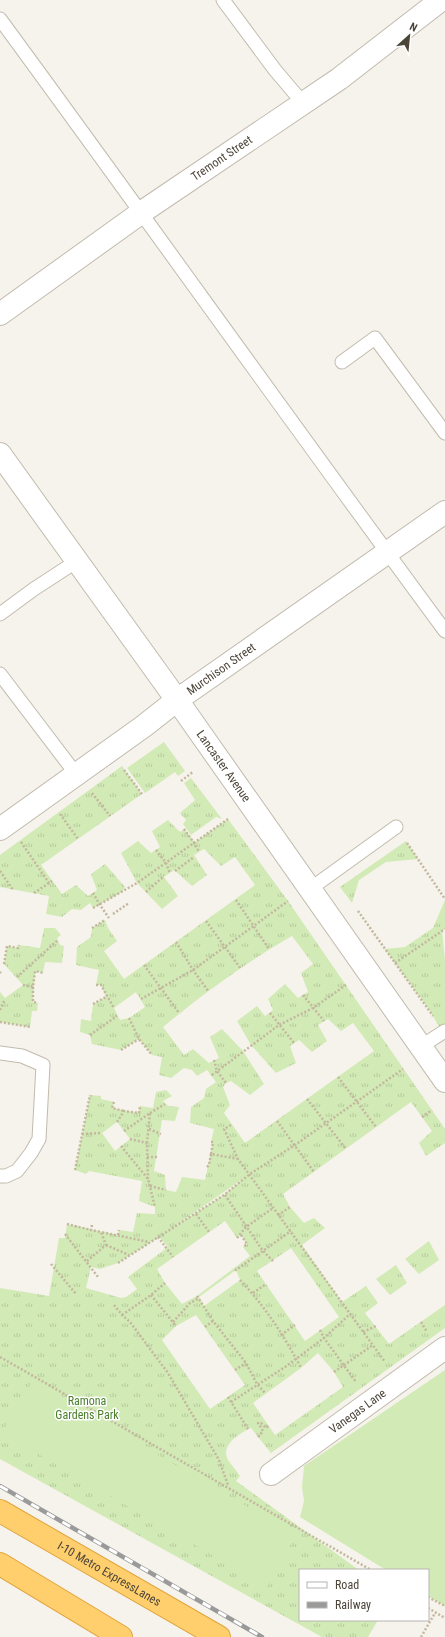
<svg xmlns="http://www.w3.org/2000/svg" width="445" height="1637" viewBox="0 0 445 1637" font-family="'Roboto Condensed',sans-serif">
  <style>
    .grass { fill: url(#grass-tufts); fill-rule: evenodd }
    .pitch { fill: #d2eab5 }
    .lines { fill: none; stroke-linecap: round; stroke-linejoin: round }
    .service-casing { stroke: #c2bbae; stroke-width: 15 }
    .minor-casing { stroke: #c2bbae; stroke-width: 24 }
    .motorway-casing { stroke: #e0a43c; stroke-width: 24 }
    .path { stroke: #c4b79f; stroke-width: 2.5; stroke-dasharray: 2 2; stroke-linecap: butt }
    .service { stroke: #fff; stroke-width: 13 }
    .minor { stroke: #fff; stroke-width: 22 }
    .motorway { stroke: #ffcf6e; stroke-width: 22 }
    .rail-casing { stroke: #9a9a9a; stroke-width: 4.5 }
    .rail { stroke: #fff; stroke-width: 3; stroke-dasharray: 9; stroke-linecap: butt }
    .labels { text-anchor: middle; stroke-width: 3; stroke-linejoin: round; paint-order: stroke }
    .street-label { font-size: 12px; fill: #4b4439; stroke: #fff }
    .park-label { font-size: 12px; fill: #4a7f2a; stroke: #fff }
  </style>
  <defs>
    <pattern id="grass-tufts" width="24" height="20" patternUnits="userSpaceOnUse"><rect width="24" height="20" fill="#d2eab5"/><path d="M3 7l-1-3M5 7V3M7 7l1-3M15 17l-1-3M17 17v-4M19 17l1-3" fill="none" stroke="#b6ca9c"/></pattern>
  </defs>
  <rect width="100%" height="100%" fill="#f6f3ec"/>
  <!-- grass -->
  <g class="grass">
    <path d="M164,742l21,29 -7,5 -3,-4 -30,21 -18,-25z"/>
    <path d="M122,766l20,28 -101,71 21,29 14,-9 12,11 9,-6 -6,-16 14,-10 20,23 -3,5 -29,16 -3,-5 -9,7 -9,-1 -10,8 -16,-3 3,-18 -49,-9v-32z"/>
    <path d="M191,778l31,41 -6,-2 -25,18 -8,-11 3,-4 -6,-7 15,-13 -11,-17z"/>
    <path d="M228,819l60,82 157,228v14l-19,13 -7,-13 13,-12 -21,-29 -128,92 7,13 14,16 10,-5 11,10 -23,17 40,57 24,-16 12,17 -13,10 24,31 56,-39v23l-174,125 -20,-25c-11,5 -31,17 -23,32 4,6 9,11 12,16l-4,5 123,89h-59v50h78l-10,17h-46l-322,-178v-171l49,8 10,-58h6l2,-14 51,11 1,-5 14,2 4,-19 18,1v-7l-16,-6 3,-20 -53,-10 -3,3 -11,-4 15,-75 11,1v3l13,3 -1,6 26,5 1,-7 13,2 3,-16 10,-2 6,6 -9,5 5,5 11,1 -4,14 -13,-1 -8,51 11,4 1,15 10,2 6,-15 23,3 8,-38h-2l3,-13 -24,-6 1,-16 13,-9 2,-9 10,-7 -9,-12 -10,6 -5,-6 -8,-2 -13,10 -12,-3 3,-18 -10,-2 -13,-16 -18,11 -29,-6 -2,-9 -10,-3 1,-13 10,2 2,-17 13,-7 -5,-12h-5l3,-15 -23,-5 1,-18 14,-10 1,-9 13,-8 3,8 9,13 -13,10 20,28 131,-94 -20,-28 -14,9 -17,-17 -10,6 13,20 -15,11 -18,-16 -10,7 14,19 -16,13 -25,-26 -16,-30 17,-12 13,12 9,-6 -8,-16 16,-11 12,12 4,-3 11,13zM292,936l21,28 -12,9 7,19 -10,6 -13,-14 -17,15 5,11 -8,6 -8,-10 -20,15 14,24 25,28 20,-10 -6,-17 9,-6 13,12 15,-11 -9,-16 10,-6 13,12 12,-8 21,28 -129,92 -21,-30 6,-8 -7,-18 3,-4 5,-2 19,14 14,-11 -21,-33 -21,-22 -12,8 9,21 -10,5 -16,-14 -9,6 -21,-28c40,-33 85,-66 129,-91zM136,992l9,15 -16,11 -9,2 -6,-12zM117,1122l13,17 -15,12 -13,-18zM244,1178l-20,17 -55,35zM225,1221l12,17 4,-3 6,9 -4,3 7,9 -53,40 -15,8 -17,-21 -8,-14zM159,1237l9,10 -40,30 9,12 -11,8 -5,1 -35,-10 5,-21 9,2 18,-6zM291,1248l48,69 -34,24 -48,-70zM236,1270l4,10 -36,26 -5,-9zM196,1315l49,70 -35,24 -48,-69 14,-14zM318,1353l16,19 9,15 -68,48 -22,-32 48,-35z"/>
    <path d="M406,841l12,18 -32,3 -27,18 -7,23 -12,-16z"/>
    <path d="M445,900v29l-3,2 3,29v77l-15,-26 -45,-62 20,-2 28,-19z"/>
    <path d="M44,928h11l6,7 -4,3 3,7 4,1 -2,17 -17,-1 -2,11 -8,-2 -2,31 5,1 -1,8h-5l-2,16 -30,-5v-30l5,6 18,-13 -19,-21 3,-18 10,2 2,-3 21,3z"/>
    <path d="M429,1241l10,19 -20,14 -14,-15z"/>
    <path d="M396,1265l11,18 -17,12 -14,-16z"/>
  </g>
  <!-- pitch -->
  <g class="pitch">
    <path d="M445,1370v236l-17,-10v-26h-42l-86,-53 4,-16 -2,-14 2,-21z"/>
    <path d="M32,1382l264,153 -29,52 -265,-154z"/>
  </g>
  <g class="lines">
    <!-- service casing -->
    <g class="service-casing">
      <g id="service">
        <path d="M223,0l52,70 28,33"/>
        <path d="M0,19c149,203 295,409 445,612"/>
        <path d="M342,362l33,-24 70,95"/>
        <path d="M0,614l34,-25 43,-28"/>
        <path d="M0,674l76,100"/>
        <path d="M310,889l86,-62"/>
        <path d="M420,1047l25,-16"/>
        <path d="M0,1053l22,3 21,9 -4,74 -8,14 -14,18 -11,5h-6"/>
      </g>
    </g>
    <!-- minor casing -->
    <g class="minor-casing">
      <g id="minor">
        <path id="s1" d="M0,314l142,-102 197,-133 102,-79"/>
        <path id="s2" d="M0,454l177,246 268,381"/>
        <path id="s3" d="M0,829l144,-103 33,-26 268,-188"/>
        <path id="s4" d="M271,1474l174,-126"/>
      </g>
    </g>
    <!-- motorway casing -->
    <g class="motorway-casing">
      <g id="motorway">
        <path id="s5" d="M0,1511l219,126"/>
        <path d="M0,1564l121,73"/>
      </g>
    </g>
    <!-- path -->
    <g class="path">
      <path d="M124,770l18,24"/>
      <path d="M181,781l12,-9"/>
      <path d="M92,793l18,23"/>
      <path d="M60,814l18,25"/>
      <path d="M184,829l10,14 5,9"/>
      <path d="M21,842l28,41"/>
      <path d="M407,843l38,56"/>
      <path d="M156,850l10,13 4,10"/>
      <path d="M0,871l13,19"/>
      <path d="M175,871l19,-14"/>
      <path d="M146,892l17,-15"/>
      <path d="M34,893l18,-12"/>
      <path d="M93,893l7,12 9,13"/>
      <path d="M236,900l33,49"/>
      <path d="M93,908l44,-25 91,-64"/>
      <path d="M358,911l75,105"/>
      <path d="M113,914l16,-11"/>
      <path d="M206,921l35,48"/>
      <path d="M92,928l13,-8"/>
      <path d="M176,942l17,28 16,22"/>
      <path d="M395,963l50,-34"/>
      <path d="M4,964l3,-18 11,2 1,-3"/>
      <path d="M144,965l35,48"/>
      <path d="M0,972l1,1"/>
      <path d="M17,977l41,-37"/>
      <path d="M23,985l10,2 2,-16 8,2"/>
      <path d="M96,985h5l13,23"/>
      <path d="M33,987v15l5,1"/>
      <path d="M303,995l21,26"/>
      <path d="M141,999l52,-29 95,-69"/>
      <path d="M93,1004l13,-7"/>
      <path d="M0,1010l5,-11"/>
      <path d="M270,1013l24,30"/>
      <path d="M129,1018l10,21 13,16"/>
      <path d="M0,1022l30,5"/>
      <path d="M90,1035l27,-19"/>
      <path d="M121,1050l18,-11"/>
      <path d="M214,1060l3,11 9,12"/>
      <path d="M212,1075l67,-50 34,-17 33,-23"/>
      <path d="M338,1077l38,50"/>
      <path d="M307,1099l39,50"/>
      <path d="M114,1102l-2,6 12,3"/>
      <path d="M150,1113l15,-9"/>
      <path d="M422,1117l10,-7"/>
      <path d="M277,1121l37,51"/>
      <path d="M117,1122l7,-11 15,2 1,-7"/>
      <path d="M231,1125l-7,4 14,30 147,203"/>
      <path d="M149,1129l12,5"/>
      <path d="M124,1131l26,-18 -3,30 1,36"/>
      <path d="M82,1134l20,-1"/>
      <path d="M130,1139l17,4"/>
      <path d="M211,1142h2l-2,12 27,5"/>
      <path d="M121,1146l27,33 7,28"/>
      <path d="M147,1157h10"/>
      <path d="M207,1167l2,-2 2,-11"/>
      <path d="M75,1170l15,-75"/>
      <path d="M150,1186l16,4"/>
      <path d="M225,1195l38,56 10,10"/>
      <path d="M196,1214l13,18"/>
      <path d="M278,1215l12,-8"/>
      <path d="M67,1224l24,6"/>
      <path d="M92,1225l-1,5 10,2"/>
      <path d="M65,1234l33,43"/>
      <path d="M118,1235l1,-5"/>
      <path d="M241,1235l6,9 -4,3"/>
      <path d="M158,1237l15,20"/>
      <path d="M237,1238l9,-11 27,-19"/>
      <path d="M106,1245l23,10"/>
      <path d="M87,1261l19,-16 -5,-13 48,10"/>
      <path d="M118,1263l106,-68 26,-21 45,-29 108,-76"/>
      <path d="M51,1264l25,30"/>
      <path d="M235,1269l1,1 55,-39"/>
      <path d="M240,1280c24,25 45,57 61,88"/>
      <path d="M253,1293l13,-9"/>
      <path d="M151,1295l25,31"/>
      <path d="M197,1296l16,25 33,42 11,21 8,9"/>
      <path d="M114,1305l8,10 8,7 38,51 51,87 9,25"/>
      <path d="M122,1315l29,-20 14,-12"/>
      <path d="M173,1322l17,-19 9,-5"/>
      <path d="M421,1322l6,10"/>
      <path d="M205,1327l8,-6"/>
      <path d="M320,1330l4,8 32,44"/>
      <path d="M363,1332l13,-6"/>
      <path d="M281,1335l14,-10"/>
      <path d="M0,1357l371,213"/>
      <path d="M235,1370l11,-7"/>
      <path d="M334,1372l39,-27"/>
      <path d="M228,1397l20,32"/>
      <path d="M231,1402l54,-35 39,-29 26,-24"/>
      <path d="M258,1437l5,-6 -5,-8h3l5,5 3,-3"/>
      <path d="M428,1597l17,9"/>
      <path d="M428,1608l17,10"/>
      <path d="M421,1637l14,-24"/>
    </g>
    <!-- service -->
    <use href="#service" class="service"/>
    <!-- minor -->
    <use href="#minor" class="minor"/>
    <!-- motorway -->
    <use href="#motorway" class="motorway"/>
    <!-- rail casing -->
    <g class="rail-casing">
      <path id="rail" d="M0,1486l262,151"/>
    </g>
    <!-- rail -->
    <use href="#rail" class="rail"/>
  </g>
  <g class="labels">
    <!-- street labels -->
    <g class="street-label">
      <text dy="4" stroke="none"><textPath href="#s1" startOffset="271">Tremont Street</textPath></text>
      <text dy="4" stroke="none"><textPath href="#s3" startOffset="273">Murchison Street</textPath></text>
      <text dy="4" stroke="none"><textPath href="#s2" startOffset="384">Lancaster Avenue</textPath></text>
      <text dy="4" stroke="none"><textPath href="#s4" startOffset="107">Vanegas Lane</textPath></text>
      <text dy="4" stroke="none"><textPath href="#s5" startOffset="126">I-10 Metro ExpressLanes</textPath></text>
    </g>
    <!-- park labels -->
    <g class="park-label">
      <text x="87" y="1405">Ramona<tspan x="87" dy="14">Gardens Park</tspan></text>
    </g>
  </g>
  <!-- legend -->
  <rect x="299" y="1569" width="130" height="52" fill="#ffffff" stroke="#b7b4b0"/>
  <rect x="307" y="1582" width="20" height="6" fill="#ffffff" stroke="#b7b4b0"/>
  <text x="335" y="1589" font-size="12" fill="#4b4439">Road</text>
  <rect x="307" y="1602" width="20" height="6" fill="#9a9a9a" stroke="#b7b4b0"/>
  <text x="335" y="1609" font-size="12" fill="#4b4439">Railway</text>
  <!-- north arrow -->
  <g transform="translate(409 36) rotate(27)" stroke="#ffffff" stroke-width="3" paint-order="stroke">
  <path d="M0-3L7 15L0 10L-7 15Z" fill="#4b4439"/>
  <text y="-6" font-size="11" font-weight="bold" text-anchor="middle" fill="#4b4439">N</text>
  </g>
</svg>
